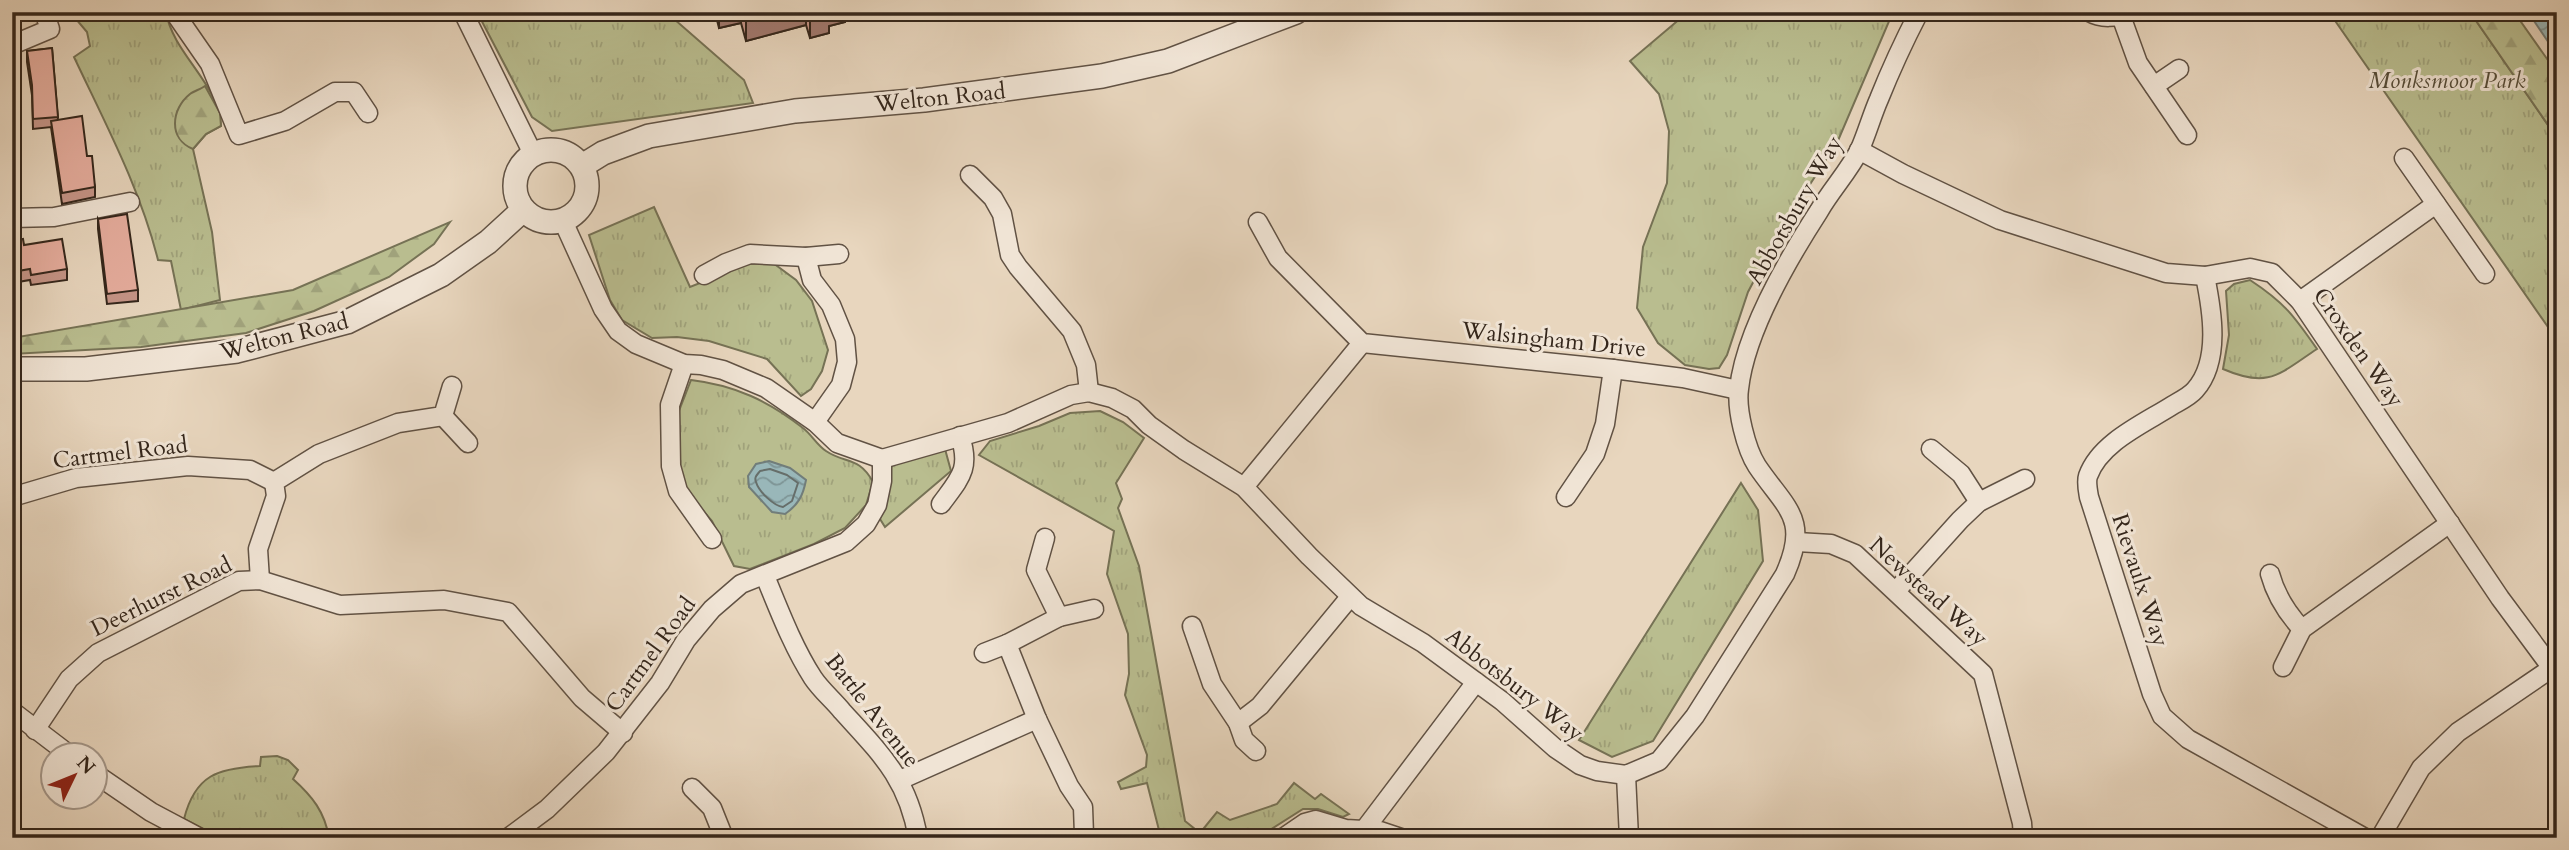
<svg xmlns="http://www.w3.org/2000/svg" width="2569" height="850" viewBox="0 0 2569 850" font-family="Cardo,serif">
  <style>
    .grass { fill: url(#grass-tufts); stroke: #767255; stroke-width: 2 }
    .forest { fill: url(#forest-firs); stroke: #767255; stroke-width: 2 }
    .water { fill: url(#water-waves); stroke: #717d7a; stroke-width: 2 }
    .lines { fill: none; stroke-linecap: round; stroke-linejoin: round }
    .shore { stroke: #666e6a; stroke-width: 2 }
    .minor-casing { stroke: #615244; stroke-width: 21 }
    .tertiary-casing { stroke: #615244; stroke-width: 26 }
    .minor { stroke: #f0e4d5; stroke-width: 18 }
    .tertiary { stroke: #f0e4d5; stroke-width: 23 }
    .wall { fill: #c69588; stroke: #34261b; stroke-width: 2 }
    .shaded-wall { fill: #a1796f; stroke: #34261b; stroke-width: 2 }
    .building { fill: #e6ad9e; stroke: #34261b; stroke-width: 2 }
    .labels { text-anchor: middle; stroke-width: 6; stroke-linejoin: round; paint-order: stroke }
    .park-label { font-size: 23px; font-style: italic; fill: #554c38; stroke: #f0e4d5 }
    .street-label { font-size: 23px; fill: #34261b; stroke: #f0e4d5 }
  </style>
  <defs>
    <pattern id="grass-tufts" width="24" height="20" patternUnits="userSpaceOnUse" patternTransform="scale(1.75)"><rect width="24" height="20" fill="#b9bd8f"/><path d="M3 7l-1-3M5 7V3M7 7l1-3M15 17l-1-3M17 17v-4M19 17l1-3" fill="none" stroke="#a0a27b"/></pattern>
    <pattern id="forest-firs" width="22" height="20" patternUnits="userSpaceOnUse" patternTransform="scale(1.75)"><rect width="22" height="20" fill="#b9bd8f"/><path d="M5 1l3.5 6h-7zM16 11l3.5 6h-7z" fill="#a0a27b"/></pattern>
    <pattern id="water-waves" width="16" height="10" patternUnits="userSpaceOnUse" patternTransform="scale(1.75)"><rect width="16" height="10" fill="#99b7b9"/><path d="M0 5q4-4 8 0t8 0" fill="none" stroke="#7e9596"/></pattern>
  </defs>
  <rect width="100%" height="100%" fill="#e8d6be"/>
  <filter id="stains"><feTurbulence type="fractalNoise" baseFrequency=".00286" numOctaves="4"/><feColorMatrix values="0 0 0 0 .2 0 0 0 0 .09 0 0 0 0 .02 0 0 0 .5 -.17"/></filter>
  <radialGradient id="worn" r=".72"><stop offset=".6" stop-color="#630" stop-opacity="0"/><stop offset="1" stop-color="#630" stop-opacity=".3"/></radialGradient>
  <!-- grass -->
  <g class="grass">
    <path d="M70,12h96c7,42 53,71 55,114l-15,8 -13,15 19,83 8,68 -39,10 -10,-49 -13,-1c-18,-72 -53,-137 -84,-203l16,-11 -3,-14z"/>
    <path d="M477,12h189l78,68 9,23 -201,28 -20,-14z"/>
    <path d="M1688,12h205l-56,131 -53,81 -36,68 -21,63 -8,13 -10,1 -24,-4 -27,-22 -21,-35 6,-61 24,-64 2,-52 -10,-37 -29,-33z"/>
    <path d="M2329,12h141l87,126v202z"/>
    <path d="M654,207l36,80 58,-23 25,-1 23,17 16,21 16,49 -6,21 -11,18 -10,7 -34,-37 -58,-18 -32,-4 -25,1 -30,-18 -12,-20 -21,-65z"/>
    <path d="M2250,280c35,23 44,36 67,69 -38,25 -48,40 -94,20l6,-34 -3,-44 8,-7z"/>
    <path d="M691,380c43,5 78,21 112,48 8,6 14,17 23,23 19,13 33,5 47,31l-7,23 -21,23 -31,16 -64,25 -16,-3 -22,-45 -25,-29 -11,-31 1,-45z"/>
    <path d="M1100,411l23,11 21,16 -28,45 6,16 -4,9 21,58 46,255 15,12 17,-21 13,8 47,-16 17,-21 21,16 6,-5 28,20 -6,3 -25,-8h-15l-33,21 -16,8h-93l-14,-55 -26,6 -3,-7 28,-15 1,-12 -22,-60 4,-21 -1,-40 -21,-60 7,-43 -135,-76 11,-14 49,-15 31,-13z"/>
    <path d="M945,449l6,22 -66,56 -5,-8 10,-51 8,-7z"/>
    <path d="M1741,483l17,27 5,51 -110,180 -41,16 -33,-17z"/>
    <path d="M277,756l11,4 10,10 -5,9c19,17 32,33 36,59h-108l-37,-19c11,-44 34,-51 76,-53l1,-9z"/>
  </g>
  <!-- forest -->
  <g class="forest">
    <path d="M2470,12h44l43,61v65z"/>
    <path d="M205,86l15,27 1,13 -15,8 -13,15c-25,-10 -22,-40 -3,-55 4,-3 11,-5 15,-8z"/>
    <path d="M450,222l-16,22 -45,33 -75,34 -68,22 -105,14 -129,7v-16l281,-48z"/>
  </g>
  <!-- water -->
  <g class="water">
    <path d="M2528,12h29v43z"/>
    <path d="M769,461l21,7 16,12c-3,16 -8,25 -21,34l-13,-2 -23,-25 -1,-11 8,-12z"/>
  </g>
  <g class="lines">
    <!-- shore -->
    <path class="shore" d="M770,469l17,6 11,8 -6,18 -9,6c-9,-1 -24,-15 -27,-25 -2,-5 1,-7 4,-11z"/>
    <!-- minor casing -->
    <g class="minor-casing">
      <g id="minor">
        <path d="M174,12l36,52 29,71 46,-14 50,-29h19l14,21"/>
        <path d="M463,12l70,142"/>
        <path d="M2089,12c12,7 28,6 40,0"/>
        <path d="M2121,16l17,47 49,72"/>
        <path d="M12,45l38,-16 -6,-17"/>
        <path d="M2154,86l25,-17"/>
        <path d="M1859,150l44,24 97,46 166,53 39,3 45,-8 22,5 28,28 200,297 57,77"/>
        <path d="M2404,158l81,116"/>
        <path d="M970,175l23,23 9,16 8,41 8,12 54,64 14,34 3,27"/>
        <path d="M12,218l42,-1 76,-15"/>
        <path d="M563,221l40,88 15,22 18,13 48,20 17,1 22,5 43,18 49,34 22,21 45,16"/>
        <path d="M1258,222l20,36 84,85 251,26 70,9 55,12"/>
        <path d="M806,257l6,23 19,25 14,34 2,23 -6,23 -26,37"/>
        <path d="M704,275l22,-12 24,-9 56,3 33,-3"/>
        <path d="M2205,276c7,34 16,85 -10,114 -5,6 -15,11 -22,15 -28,18 -73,37 -85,71 -2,6 0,15 1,21l63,197 10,22 26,23 177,99"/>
        <path d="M2300,301l136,-97"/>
        <path d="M684,364l-14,41 1,61 7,25 34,48"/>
        <path d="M443,416l25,27"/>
        <path d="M1931,449l30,25 18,28"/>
        <path d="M882,459l126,-36 63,-28 18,-3 23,6 21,11 16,16 35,25 60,37 65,69 52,50 62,37 79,58 53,47 25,17 17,6 29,4 33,-14 36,-45 90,-142c25,-56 1,-65 -28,-108 -11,-17 -21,-57 -18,-77 6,-57 49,-130 80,-178 12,-21 30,-40 41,-62 7,-16 12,-34 19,-50 12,-30 25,-58 40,-87"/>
        <path d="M1244,487l118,-144"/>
        <path d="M12,497l64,-19 112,-12 62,4 24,12"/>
        <path d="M1566,497l29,-43 10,-30 8,-55"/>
        <path d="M941,504c19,-26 30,-35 19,-68"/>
        <path d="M1045,538l-9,32 23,47 35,-8"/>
        <path d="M1797,542l34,2 24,10 128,120 39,149 1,15"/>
        <path d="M2270,574c6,22 16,38 32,55"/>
        <path d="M765,576c14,34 28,71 48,102 8,12 20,22 29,33 39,43 66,68 76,127"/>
        <path d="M260,580l-2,-31 18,-53 -2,-14 45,-28 79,-31 45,-7 9,-30"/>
        <path d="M1896,591l64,-71 19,-18 46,-23"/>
        <path d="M1059,617l-52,27 30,75 32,67 14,21 1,28 -3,3"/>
        <path d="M1192,626l20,58 26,39 6,17 12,11"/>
        <path d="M984,653l23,-9"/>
        <path d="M2283,667l19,-38 148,-106"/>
        <path d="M12,711l59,45"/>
        <path d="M1238,723l22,-17 90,-109"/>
        <path d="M35,730l34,-51 29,-26 141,-72 21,-1 80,25 104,-5 64,12 74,86 41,35"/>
        <path d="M94,773l57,39 49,26"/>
        <path d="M1626,775l3,63"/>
        <path d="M900,780l137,-61"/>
        <path d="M692,788l20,20 12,30"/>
        <path d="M508,838l39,-29 59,-57 54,-69 26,-43 26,-31 29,-25 105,-42 20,-18 11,-19 5,-24v-22"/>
        <path d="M1283,838l22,-15 11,-3 30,9 34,2 21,7"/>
        <path d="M1361,838l3,-8 112,-148"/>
        <path d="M2380,838l41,-70 37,-36 94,-64"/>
      </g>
    </g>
    <!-- tertiary casing -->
    <g class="tertiary-casing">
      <g id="tertiary">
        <circle cx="551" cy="186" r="36"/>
        <path d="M582,166l21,-13 46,-17 146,-25 129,-11 178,-24 66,-15 128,-49"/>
        <path d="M12,369h74l151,-18 110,-29 94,-47 47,-33 35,-32"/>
      </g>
    </g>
    <!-- minor -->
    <use href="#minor" class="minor"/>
    <!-- tertiary -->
    <use href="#tertiary" class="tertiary"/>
  </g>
  <!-- wall -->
  <g class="wall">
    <path d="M715,12h139l-9,2v8l-16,4v7l-19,5 -4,-13 -60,16 -5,-18 -22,5z"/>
    <path d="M52,48l6,72 29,36 8,31v10l-33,7 -11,-77 -18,2 -1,-34 -5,-33v-11z"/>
    <path d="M98,219l40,71v11l-31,3 -9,-75z"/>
    <path d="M12,241l12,4 43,24v11l-36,5 -1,-5 -18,3z"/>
  </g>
  <!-- shaded-wall -->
  <g class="shaded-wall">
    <path d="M719,12h22v11l-22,5z"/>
    <path d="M780,12h26v13l-60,16v-20z"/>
    <path d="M827,12h27l-9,2v8l-16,4v7l-19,5v-20z"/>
  </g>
  <!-- building -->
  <g class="building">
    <path d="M743,12h37l-34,9z"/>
    <path d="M808,12h20l1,1 -19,5z"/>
    <path d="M52,48l6,69 -25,2 -1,-34 -5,-34z"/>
    <path d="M82,116l5,40h5l3,31 -33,6 -11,-72z"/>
    <path d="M127,214l11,76 -31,4 -9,-75z"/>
    <path d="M23,239l1,6 38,-6 5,30 -36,6 -1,-6 -18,3v-31z"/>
  </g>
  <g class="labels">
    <!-- park labels -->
    <g class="park-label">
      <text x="2447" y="88">Monksmoor Park</text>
    </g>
    <!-- street labels -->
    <g class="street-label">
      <text transform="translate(940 97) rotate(-6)" y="8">Welton Road</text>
      <text transform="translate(1794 210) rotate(-60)" y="8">Abbotsbury Way</text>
      <text transform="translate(284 336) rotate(-14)" y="8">Welton Road</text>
      <text transform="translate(1554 339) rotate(6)" y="8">Walsingham Drive</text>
      <text transform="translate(2359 347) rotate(55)" y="8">Croxden Way</text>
      <text transform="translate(120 452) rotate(-7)" y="8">Cartmel Road</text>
      <text transform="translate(2141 580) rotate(72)" y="8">Rievaulx Way</text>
      <text transform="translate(1929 591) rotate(42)" y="8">Newstead Way</text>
      <text transform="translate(161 596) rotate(-26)" y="8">Deerhurst Road</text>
      <text transform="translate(650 654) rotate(-54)" y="8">Cartmel Road</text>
      <text transform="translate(1515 684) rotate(38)" y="8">Abbotsbury Way</text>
      <text transform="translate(873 710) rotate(52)" y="8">Battle Avenue</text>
    </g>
  </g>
  <!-- margin -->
  <rect width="2569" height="850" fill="none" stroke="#e8d6be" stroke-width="42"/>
  <rect x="14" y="14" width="2541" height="822" fill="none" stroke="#34261b" stroke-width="3.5"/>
  <rect x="21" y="21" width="2527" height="808" fill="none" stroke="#34261b" stroke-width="2"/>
  <!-- north arrow -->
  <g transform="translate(74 776) rotate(47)"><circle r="33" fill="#f0e4d5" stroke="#a5988b" stroke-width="2"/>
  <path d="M0-5L12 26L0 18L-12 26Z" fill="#8f2418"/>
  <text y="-10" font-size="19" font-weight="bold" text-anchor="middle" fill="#34261b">N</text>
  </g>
  <rect width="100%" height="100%" filter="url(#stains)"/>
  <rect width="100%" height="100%" fill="url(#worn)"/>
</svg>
